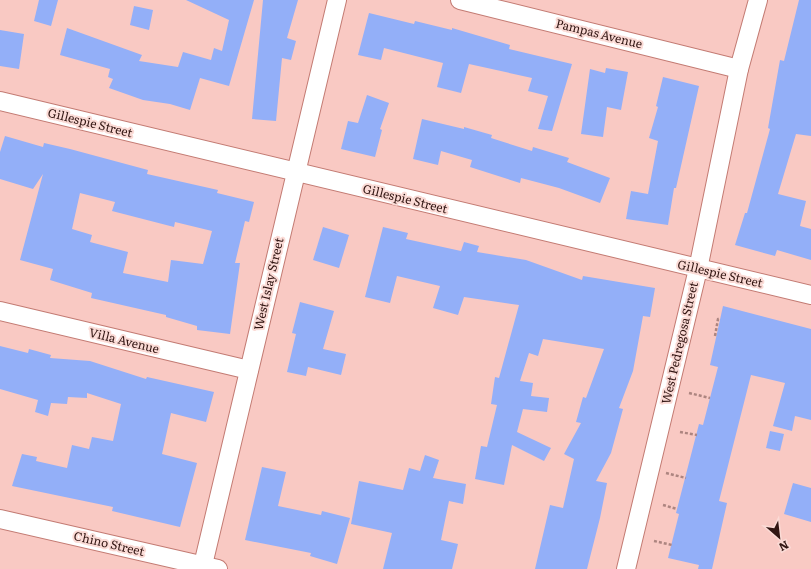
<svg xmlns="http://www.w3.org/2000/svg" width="811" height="569" viewBox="0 0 811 569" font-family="Literata,serif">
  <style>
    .building { fill: #93aff8; fill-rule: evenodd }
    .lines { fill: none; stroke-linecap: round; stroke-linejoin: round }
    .street-casing { stroke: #c37b73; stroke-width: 20 }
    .path { stroke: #ad8580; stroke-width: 2.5; stroke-dasharray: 3 2; stroke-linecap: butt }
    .street { stroke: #fff; stroke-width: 18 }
    .labels { text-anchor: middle; stroke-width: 4; stroke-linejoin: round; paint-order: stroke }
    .street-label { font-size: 12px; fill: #321613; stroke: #fbdbd6 }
  </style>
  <rect width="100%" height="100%" fill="#f9c9c3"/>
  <!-- building -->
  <g class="building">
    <path d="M39,0h19l-7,26 -17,-5z"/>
    <path d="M186,0h68l-25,86 -29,-8 -10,32 -20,-6 -27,-4 -34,-12 4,-9 -5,-2 2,-8 -50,-14 7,-27 75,27 -3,6 39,6 5,-15 28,8 3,-12 8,3 7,-31z"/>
    <path d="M263,0h35l-11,38 9,3 -5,19 -9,-2 -6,63 -24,-2z"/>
    <path d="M799,0h12v136l-15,-2 -18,60 28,7 -6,25 11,3v31l-34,-10 -2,6 -40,-11 10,-32h2l23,-84 -2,-1 12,-68 4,1z"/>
    <path d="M134,6l19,4 -4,20 -19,-5z"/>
    <path d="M369,13l45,11 1,-3 37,9v-2l58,17 -1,4 63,15 -20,67 -14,-2 10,-33 -20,-5 4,-13 -63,-14 -8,29 -24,-6 6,-24 -59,-15 -3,12 -23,-5z"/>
    <path d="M0,30l24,4 -5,35 -19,-3z"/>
    <path d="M606,68l22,4 -7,38 -14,-3 -4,30 -22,-3 9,-65 15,4z"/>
    <path d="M663,77l36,9 -23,102h-2l-6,37 -42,-6 5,-28 17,3 10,-53 -9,-3 9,-31 -2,-1z"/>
    <path d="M367,95l22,8 -9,26 2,1 -7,27 -34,-8 7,-28 10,2z"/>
    <path d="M422,119l42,10v-2l28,8 -1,3 41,13 1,-4 36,11 -2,4 43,16 -10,25 -41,-15 -38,-10 -1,5 -50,-16 2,-7 -31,-9 -3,14 -25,-6z"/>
    <path d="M5,136l38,11 1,-4 26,6 78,21 -1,4 71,16 -1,3 37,9 -5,20 -4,-1 -10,42h5l-10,71 -33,-4v-4l-31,-9v-2l-75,-17 1,-5 -42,-13 3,-11 -33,-9 23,-86 -10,15 -33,-10v-27zM80,193l35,9 -3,9 62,16 1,-5 37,9 -9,33 -32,-4 -3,22 -45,-9 5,-21 -38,-10 2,-7 -20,-6z"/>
    <path d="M323,227l26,8 -10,33 -26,-8z"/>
    <path d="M383,227l25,6 -2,6 55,12 3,-9 15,4 -2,6 49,8 56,20 1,-4 72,12 -5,29 -7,-1 -10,55 -14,37 4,1 -12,44 -15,28 11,2 -7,35 -13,51h-52l15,-64 13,3 11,-49 -10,-5 17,-31 -5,-1 7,-25 3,1 18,-49 -61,-10 -5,17 -9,-3 -9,28 13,2 -2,13 18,2 -2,14 -24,-3 -6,23 34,16 -7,13 -32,-16 -8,40 -29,-6 6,-33 6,1 10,-42 -6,-1 4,-27 4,1 20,-73 -55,-8 -6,18 -25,-7 7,-22 -43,-10 -7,27 -25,-6z"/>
    <path d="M300,302l34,9 -11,38 23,5 -5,21 -33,-8 -2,9 -19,-4 9,-38 -4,-1z"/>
    <path d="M723,306l88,23v91l-16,-4 -3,15 -19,-5 12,-43 -34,-8 -32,126 8,2 -15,66h-14l1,-4 -31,-7 11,-44 -3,-1 23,-89 4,1 15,-58 -8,-2z"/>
    <path d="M0,346l28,7 1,-4 22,6 -1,3 40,3 56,18 1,-2 67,15 -8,30 -35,-9 -9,41 35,9 -17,64 -68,-16 1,-4 -101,-21 10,-32 15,3 -1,4 31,7 5,-23 17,4 3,-12 21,4 8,-37 -34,-11v5l-19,-1 -1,7 -16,-1 -3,13 -13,-4 3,-12 -38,-11z"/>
    <path d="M770,431l14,3 -4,17 -14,-3z"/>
    <path d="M425,455l14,5 -6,18 33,6 -3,20 -14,-3 -8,39 17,4 -6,25h-69l9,-36 -41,-9 8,-43 44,9 6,-22 11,3z"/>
    <path d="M262,467l24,5 -8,34 43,9 1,-4 28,7 -13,46 -27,-8 1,-3 -66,-13z"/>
    <path d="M793,483l18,5v34l-27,-8z"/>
  </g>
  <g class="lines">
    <!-- street casing -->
    <g class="street-casing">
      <g id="street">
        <path d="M460,0l279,69"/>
        <path d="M0,101l811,194"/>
        <path d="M0,311l249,59"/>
        <path d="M0,519l218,50"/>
        <path d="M202,569l135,-569"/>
        <path d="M626,569l72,-300 41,-200 19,-69"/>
      </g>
    </g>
    <!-- path -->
    <g class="path">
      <path d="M715,336l3,-17h2"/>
      <path d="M689,393l21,5"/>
      <path d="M680,432l17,3"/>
      <path d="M666,473l20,5"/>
      <path d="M663,505l14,4"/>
      <path d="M654,541l18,4"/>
    </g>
    <!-- street -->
    <use href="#street" class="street"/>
  </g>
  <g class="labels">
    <!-- street labels -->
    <g class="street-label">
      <text transform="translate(599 34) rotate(14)" y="4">Pampas Avenue</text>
      <text transform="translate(90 123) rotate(14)" y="4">Gillespie Street</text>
      <text transform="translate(405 199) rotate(14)" y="4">Gillespie Street</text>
      <text transform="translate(720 274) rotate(13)" y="4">Gillespie Street</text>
      <text transform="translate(269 284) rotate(-77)" y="4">West Islay Street</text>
      <text transform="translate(124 341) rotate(14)" y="4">Villa Avenue</text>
      <text transform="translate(680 343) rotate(-77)" y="4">West Pedregosa Street</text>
      <text transform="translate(109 544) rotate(13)" y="4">Chino Street</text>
    </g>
  </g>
  <!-- north arrow -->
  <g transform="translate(779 537) rotate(152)" stroke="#fbdbd6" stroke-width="3" paint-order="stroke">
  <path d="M0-3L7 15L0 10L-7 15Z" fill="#321613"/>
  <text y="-6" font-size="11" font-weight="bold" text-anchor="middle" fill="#321613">N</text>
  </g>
</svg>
